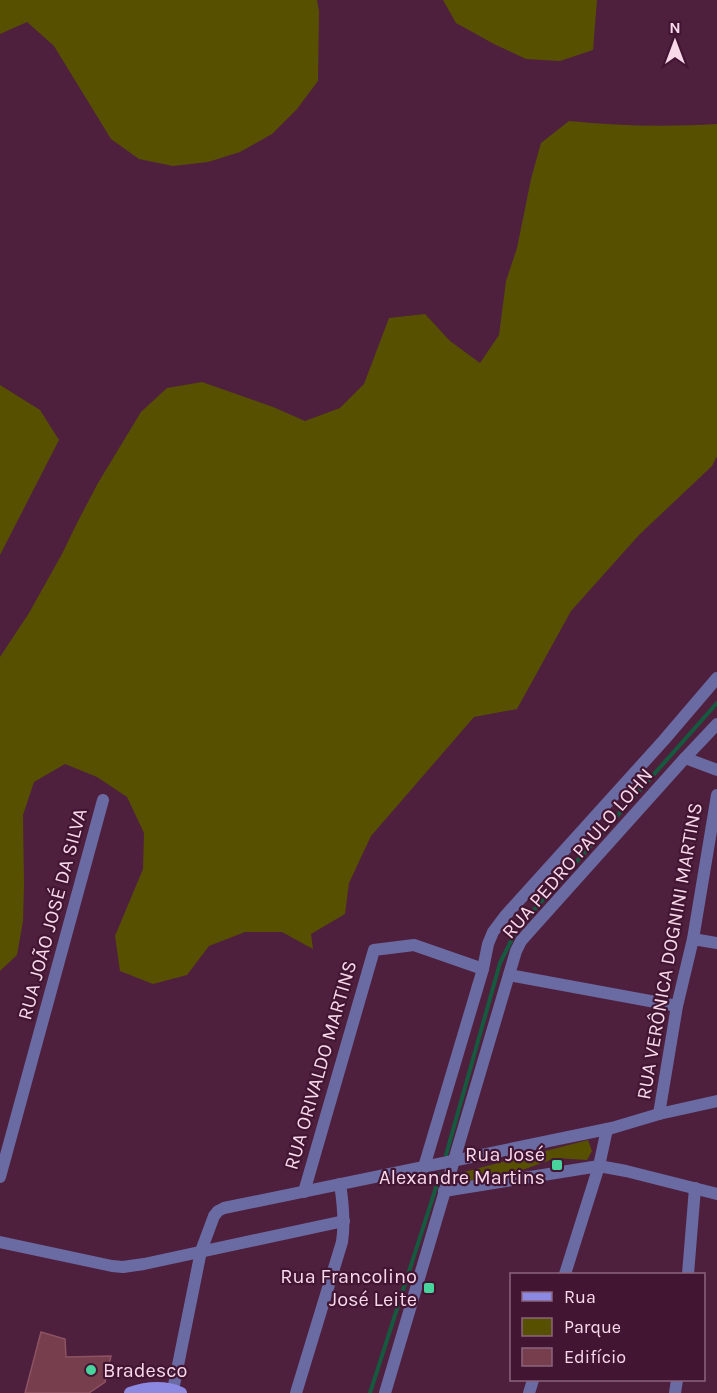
<svg xmlns="http://www.w3.org/2000/svg" width="717" height="1393" viewBox="0 0 717 1393" font-family="Karla,sans-serif">
  <style>
    .green { fill: #575000 }
    .lines { fill: none; stroke-linecap: round; stroke-linejoin: round }
    .stream { stroke: #15593f; stroke-width: 4 }
    .building { fill: #773f4e; stroke: #8d5362; stroke-width: 1.5 }
    .street { stroke: #6b6ba3; stroke-width: 12 }
    .secondary { stroke: #8b89e2; stroke-width: 12 }
    .poi-dot { fill: #47d49d; stroke: #421633; stroke-width: 2 }
    .labels { text-anchor: middle; stroke-width: 4.5; stroke-linejoin: round; paint-order: stroke }
    .street-label { font-size: 20px; fill: #f8d9ea; stroke: #421633 }
    .poi-label { font-size: 20px; fill: #f8d9ea; stroke: #421633; text-anchor: end }
  </style>
  <rect width="100%" height="100%" fill="#4e203d"/>
  <!-- green -->
  <g class="green">
    <path d="M0,0h317l2,11 -1,70 -21,28 -25,25 -32,18 -32,10 -35,4 -34,-7 -28,-20 -57,-93 -27,-24 -27,12z"/>
    <path d="M443,0h154l-4,50 -33,11 -34,-2 -32,-15 -38,-21z"/>
    <path d="M569,121c49,5 98,6 148,3v332l-5,10 -73,69 -68,76 -54,98 -43,8 -103,119 -22,47 -4,31 -34,20 2,15 -31,-17h-37l-36,14 -22,29 -34,9 -33,-13 -5,-35 28,-67 1,-36 -17,-36 -30,-20 -32,-13 -31,18 -11,33 1,70 -1,36 -6,34 -17,16v-314l29,-44 33,-59 15,-31 21,-40 43,-71 26,-24 35,-6 71,25 32,14 35,-13 24,-24 25,-66 36,-4 25,27 30,22 19,-28 7,-54 11,-33 14,-69 10,-36z"/>
    <path d="M0,385l40,25 19,30 -59,115z"/>
    <path d="M588,1140l4,11 -5,9 -31,-2 -31,11 -60,13 -5,-9z"/>
  </g>
  <g class="lines">
    <!-- stream -->
    <g class="stream">
      <path d="M446,1155l54,-192 17,-34 200,-226"/>
      <path d="M370,1393l70,-218"/>
    </g>
  </g>
  <!-- building -->
  <path class="building" d="M41,1332l24,7 1,18 45,-1 -6,26 -16,11h-64z"/>
  <g class="lines">
    <!-- street -->
    <g class="street">
      <path d="M685,758l32,12"/>
      <path d="M693,939l24,4"/>
      <path d="M509,975l168,31"/>
      <path d="M659,1114l18,-108 16,-67 24,-144"/>
      <path d="M424,1167l59,-198 5,-25 5,-12 12,-16 159,-176 53,-62"/>
      <path d="M0,1177l103,-377"/>
      <path d="M444,1191l155,-25 27,5 91,23"/>
      <path d="M304,1192l70,-242 40,-5 69,24"/>
      <path d="M0,1242l112,24 11,1 21,-3 200,-43"/>
      <path d="M565,1274l34,-108 8,-37"/>
      <path d="M688,1274l7,-86"/>
      <path d="M173,1390l28,-139 13,-35 4,-5 6,-3 388,-80 47,-14 58,-13"/>
      <path d="M296,1393l46,-151c3,-19 1,-39 -2,-58"/>
      <path d="M385,1393l131,-442 5,-10 7,-8 157,-175 32,-34"/>
      <path d="M529,1393l4,-13"/>
      <path d="M675,1393l2,-13"/>
    </g>
    <!-- secondary -->
    <path class="secondary" d="M130,1393c17,-6 35,-7 51,0"/>
  </g>
  <!-- markers -->
  <g class="poi-dot">
    <rect x="551" y="1159" width="12" height="12" rx="3"/>
    <rect x="423" y="1282" width="12" height="12" rx="3"/>
    <circle cx="91" cy="1370" r="6"/>
  </g>
  <g class="labels">
    <!-- street labels -->
    <g class="street-label">
      <text transform="translate(577 853) rotate(-49)" y="7">RUA PEDRO PAULO LOHN</text>
      <text transform="translate(52 914) rotate(-75)" y="7">RUA JOÃO JOSÉ DA SILVA</text>
      <text transform="translate(669 951) rotate(-80)" y="7">RUA VERÔNICA DOGNINI MARTINS</text>
      <text transform="translate(320 1065) rotate(-74)" y="7">RUA ORIVALDO MARTINS</text>
    </g>
    <!-- poi labels -->
    <g class="poi-label">
      <text x="545" y="1161">Rua José<tspan x="545" dy="23">Alexandre Martins</tspan></text>
      <text x="417" y="1283">Rua Francolino<tspan x="417" dy="23">José Leite</tspan></text>
      <text x="103" y="1377" text-anchor="start">Bradesco</text>
    </g>
  </g>
  <!-- legend -->
  <rect x="510" y="1273" width="195" height="108" fill="#421633" stroke="#8b647c" stroke-width="1.5"/>
  <rect x="522" y="1292" width="30" height="9" fill="#8b89e2" stroke="#8b647c" stroke-width="1.5"/>
  <text x="564" y="1303" font-size="18" fill="#f8d9ea">Rua</text>
  <rect x="522" y="1318" width="30" height="18" fill="#575000" stroke="#8b647c" stroke-width="1.5"/>
  <text x="564" y="1333" font-size="18" fill="#f8d9ea">Parque</text>
  <rect x="522" y="1348" width="30" height="18" fill="#773f4e" stroke="#8b647c" stroke-width="1.5"/>
  <text x="564" y="1363" font-size="18" fill="#f8d9ea">Edifício</text>
  <!-- north arrow -->
  <g transform="translate(675 42)" stroke="#421633" stroke-width="4.5" paint-order="stroke">
  <path d="M0-4.5L10 22L0 15L-10 22Z" fill="#f8d9ea"/>
  <text y="-9" font-size="16" font-weight="bold" text-anchor="middle" fill="#f8d9ea">N</text>
  </g>
</svg>
